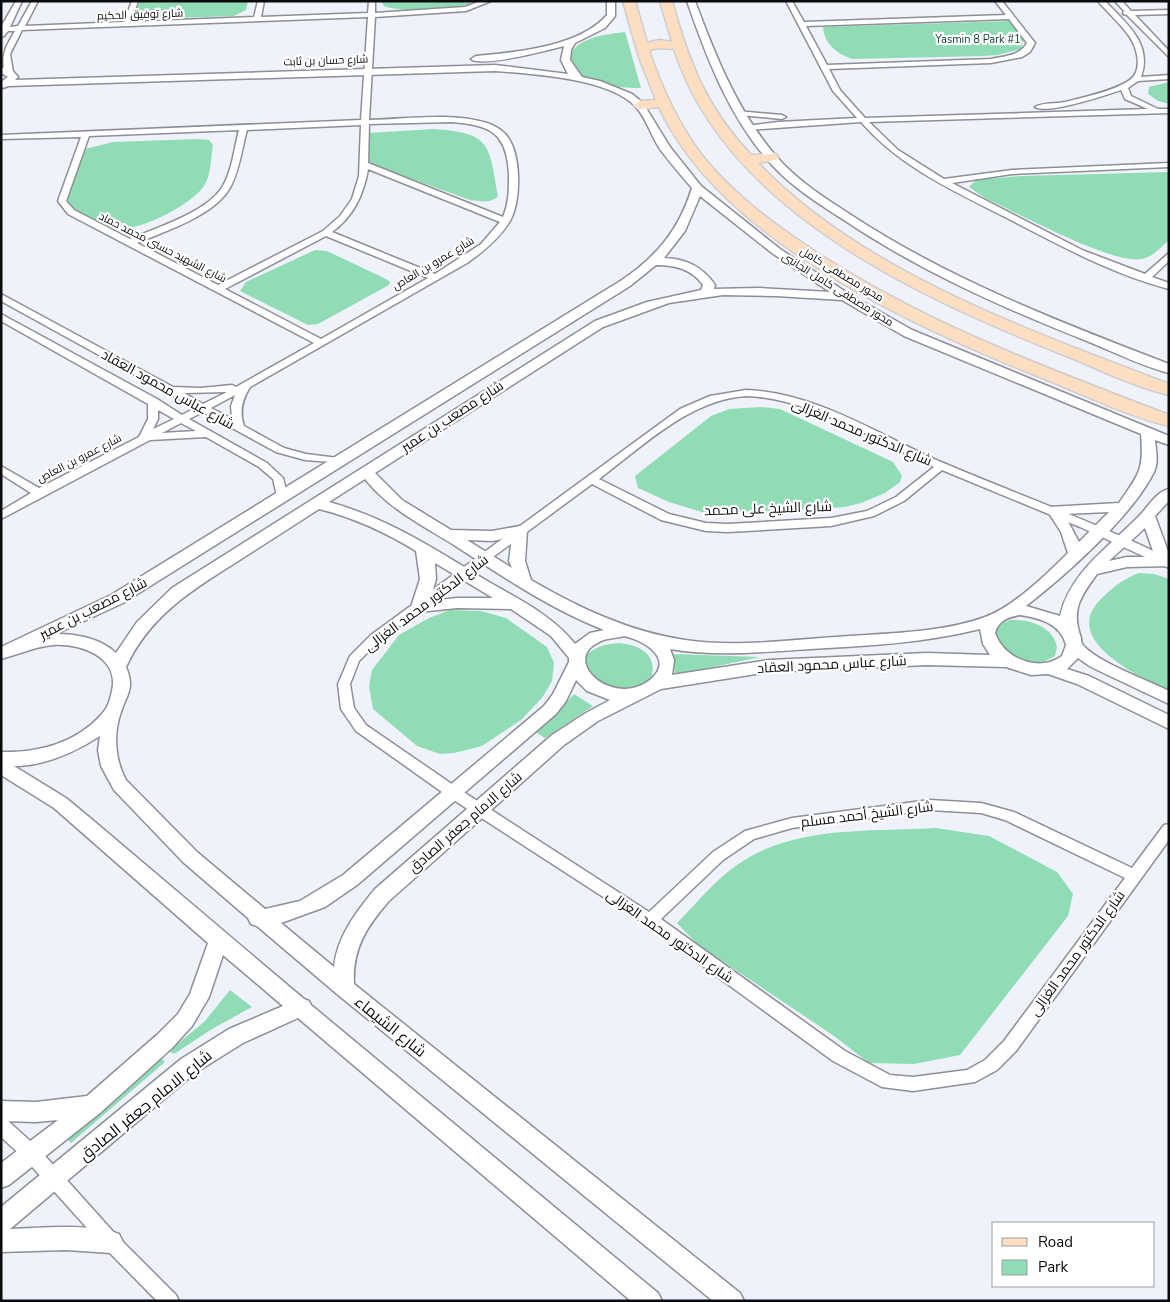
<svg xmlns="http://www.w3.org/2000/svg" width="1170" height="1302" viewBox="0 0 1170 1302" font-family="'Nunito Sans',Cairo,sans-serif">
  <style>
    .green { fill: #90dcb5 }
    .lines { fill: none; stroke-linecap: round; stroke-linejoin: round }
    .minor-casing { stroke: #8d8f98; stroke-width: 3 }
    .tertiary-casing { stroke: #8d8f98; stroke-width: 3 }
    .primary-casing { stroke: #cececf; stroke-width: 3 }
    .minor { fill: #fff; fill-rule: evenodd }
    .tertiary { fill: #fff; fill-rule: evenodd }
    .primary { fill: #fddec0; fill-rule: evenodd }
    .labels { text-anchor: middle; stroke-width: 4.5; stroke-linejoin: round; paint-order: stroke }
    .far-street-label { font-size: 11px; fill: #0a0b0e; stroke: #fff }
    .far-park-label { font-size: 11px; fill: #0d3c28; stroke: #fff }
    .street-label { font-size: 14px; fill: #0a0b0e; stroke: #fff }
    .near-street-label { font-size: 16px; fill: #0a0b0e; stroke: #fff }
  </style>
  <rect width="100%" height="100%" fill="#eff2fb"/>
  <!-- green -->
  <g class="green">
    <path d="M140,1h108l-2,9 -12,6 -89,3 -10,-4z"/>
    <path d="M381,1h94c-14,10 -76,12 -91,5z"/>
    <path d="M1010,21l14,17 -3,11 -23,6 -15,1 -130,3c-15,-4 -29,-15 -30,-32z"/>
    <path d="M625,32l16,56c-17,0 -53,-2 -65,-14 -5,-5 -6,-13 -7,-19 13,-19 35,-20 56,-23z"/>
    <path d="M1169,82v22l-11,-3 -10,-7 1,-7z"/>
    <path d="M434,129c57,4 55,15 64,67 -7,8 -18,5 -28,4l-94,-34 -10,-7 2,-26z"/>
    <path d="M198,139l11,1 4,5c-2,12 -2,31 -9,41 -14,20 -64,45 -88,43 -9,-1 -39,-14 -44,-21 -2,-2 -4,-7 -5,-10l18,-49 28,-7z"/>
    <path d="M1169,172v68c-8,7 -17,18 -28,19 -31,5 -123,-46 -156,-61l-16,-11 7,-7 46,-4z"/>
    <path d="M315,250l12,1 59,28 4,3 -1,3 -71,39 -10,1 -68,-34 6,-9z"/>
    <path d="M761,407l19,2 113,53 9,14 -2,6 -15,11 -24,10 -16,4 -48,3 -92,3 -36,-11 -31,-14 -3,-12 76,-60 18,-7z"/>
    <path d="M1139,573l15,1 15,5v112c-29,-14 -110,-51 -68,-92 12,-12 22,-20 38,-26z"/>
    <path d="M450,610l31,1 25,7 41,29 7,16 -2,18 -10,17 -21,22 -39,26 -28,7 -14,1 -23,-8 -44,-37 -4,-23 3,-16 27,-35 30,-17z"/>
    <path d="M1010,620c19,-1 43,6 47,27l-2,9 -15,8 -28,-2 -21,-31 8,-7z"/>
    <path d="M619,643c9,1 19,3 26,9 13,11 9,33 -8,38 -9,3 -33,-2 -43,-2l-11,-30c11,-11 21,-14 36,-15z"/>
    <path d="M673,654l87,3 -85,18z"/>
    <path d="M574,694l19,12 -48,32 -10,-6 24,-21z"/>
    <path d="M936,828l53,8 68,36 16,22 -5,22 -108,139 -46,9 -45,-1 -35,-27 -137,-92 -20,-21c19,-19 38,-43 60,-58 55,-40 134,-33 199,-37z"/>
    <path d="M230,990l22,17 -40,22 -38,25 -5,-3 36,-30z"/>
    <path d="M161,1058l4,4 -94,81 -5,-6z"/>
  </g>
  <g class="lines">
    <!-- minor casing -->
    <g class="minor-casing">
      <g id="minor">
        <path d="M16,1h6l-12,26 8,-1 14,-25h6l-13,25 99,-4 8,-21h6l-7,21 123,-5 4,-16h6l-3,16 107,-4 1,-12h6v12l90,-6 16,-6h10l-25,10 -91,6 -6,103c36,-1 84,-8 118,3 9,3 17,8 22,16 12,19 12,62 1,82 -10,17 -26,30 -43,42l-217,124c-8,13 -11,25 -6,39l40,22 22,6 40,5 1,2 -1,2 -41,-3 -29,-8 -73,-40 -14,7 78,44 16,15 5,20 -2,2h-8l-5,-21 -14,-12 -53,-30 -56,3 -149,79v-8l30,-18 -30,-19v-8l38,22 100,-51 9,-18v-15l-147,-83v-7l156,85 25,16 13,-7 -194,-107v-7l172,93 28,1 31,-3 4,2 78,-44 -246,-129 -10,-13 23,-64 -80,2v-4l360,-15 7,-103 -346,13 -12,24 3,18 -4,2 -4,-2c-5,-17 2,-27 10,-41h-7l-4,5 -3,1v-10zM452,122c39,3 55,11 57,53 0,15 0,28 -6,42l-135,-54 1,-39zM361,125l-2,51 -7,23 -12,17 -17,15 -105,54 -81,-42c29,-12 79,-28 94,-57 9,-18 11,-38 16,-56zM239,130c-5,19 -7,43 -18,59 -17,24 -65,39 -91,50l-56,-29 -8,-9 23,-65zM368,169l132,53 -19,22 -46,30 -103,-42c21,-15 32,-38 36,-63zM326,236l102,42 -107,61 -96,-50zM227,392l-24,12 -19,-11zM235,395l-4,11 1,13 -21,-11zM158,410l16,9 -21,10 5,-10zM181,423l15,8 -34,2z"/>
        <path d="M786,1h6l12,21 202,-7 -11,-14h7l33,42 -5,9 -8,5 -31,6 -162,6 11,21 25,28 283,-9 -23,-10 -4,-9c-15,5 -74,25 -86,17 8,-5 21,-3 30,-5 17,-4 53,-12 66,-23 12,-10 6,-32 -2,-43 -9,-13 -21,-23 -31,-35h7c21,22 48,43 36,76l28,-2v4l-31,2 -10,7 3,8 27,13h11v4l-300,9 29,28 46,29 68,-9 157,-7v4l-157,7 -60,9 130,67 63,24 24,-21v8l-17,16 17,6v6c-57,-15 -108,-43 -160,-70 -53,-27 -108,-51 -148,-97l-114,8v-4l31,-4 79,-4 -24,-27zM1009,19l18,24c-7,13 -23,13 -36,16l-164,6 -21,-39z"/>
        <path d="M1115,1h7l9,10 38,-1v4l-34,1 34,36v6l-42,-42 -4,-1 1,-3z"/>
        <path d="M1,83l5,2 -5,3z"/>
        <path d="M737,111l45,4 4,2 -4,2 -42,-4 -4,-2z"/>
        <path d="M746,390c69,2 133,45 195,72 68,29 137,54 204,85l24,12v9l-89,-41 -138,-57 -38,31 -30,15 -43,10 -103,6 -22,-1 -45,-11 -69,-36 -213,157 -20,20 -9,23 4,24 12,17 93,64 190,123 64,-60 32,-21 47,-13 138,-18 51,3 33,9 118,56 32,-43 5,-1v16l-153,211 -19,19 -22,12 -62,9 -31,-4 -49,-26 -188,-137 -196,-127 -93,-66 -15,-22 -3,-25 12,-28 21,-21 309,-226 30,-13zM746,396c64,2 130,45 188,71l-38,30 -29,14 -36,7 -103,6 -22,-1 -37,-9 -70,-35c44,-33 90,-79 147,-83zM930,810l51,3 24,7 120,58 -121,163 -19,19 -18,10 -54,7 -23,-2 -45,-24 -184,-132 62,-59 31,-21 38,-11z"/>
        <path d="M1,1118l6,2 31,28 79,88 59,59 3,6h-22l-52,-53 -79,-88 -25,-23z"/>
      </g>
    </g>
    <!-- tertiary casing -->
    <g class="tertiary-casing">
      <g id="tertiary">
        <path d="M607,1h8v15l-10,12 -30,15 -4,7 -1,10 12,17 18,4 32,13 11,9 27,44 31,39 79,63 69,45 63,36 257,106v9l-14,-5c1,11 4,24 -2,34 -23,44 -87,101 -127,132l34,10c10,-44 49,-69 78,-99 10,-9 17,-25 31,-28v12l-14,15 14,38v12l-42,1 -30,7c-17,23 -26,36 -16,64 0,2 0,5 2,7 12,16 66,36 86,46v13l-78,-37 -13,-9 -11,11 22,7 80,39v14l-92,-45 -29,-10 -17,1 -25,-8 -79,-2 -158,7 -108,17 -63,32 -34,24 -175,156c-22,25 -37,48 -35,83l386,309 4,8h-31l-376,-307 -80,-68 -6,-2 -3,-6 -65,-56 -69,-72 -13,-24 -3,-16 2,-14c-25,16 -55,30 -86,30l52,32 23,19 215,182 5,2 2,4 347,288 4,8h-31l-333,-283 -55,25 -48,30 -185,156c30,-1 82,-6 109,5l4,8 -4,8 -8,3 -45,-3 -65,2v-45l180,-148 48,-30 54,-23 -60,-51 -14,42 -17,29 -20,22 -72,65 -91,72 -8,3v-25l57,-43 -22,2 -35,-1v-20l35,1 51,-6 71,-62 20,-20 12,-20 18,-51 -154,-135 -53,-33v-23c37,1 75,-9 100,-37 7,-7 9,-15 11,-24 8,-34 -32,-48 -59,-46 -19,2 -34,9 -52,14v-12l110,-52 511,-315c35,-24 57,-50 70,-92 -11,-13 -22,-25 -32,-39 -9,-13 -14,-32 -25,-43 -27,-28 -102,-32 -140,-35l-487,15 -5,2 -2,-6 7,-5 -7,-4v-6l11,3 6,7 -3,3 480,-15 73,9 -7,-14 3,-14c-16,4 -82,22 -93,13l5,-3c41,-4 103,-9 131,-41zM700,196l72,57 58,39 -72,-4 -44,1 1,-4c-13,-19 -29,-26 -51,-27l21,-27zM656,265c19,0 36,4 47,20l-2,5 -54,12 -52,19 -423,267 -35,34 -21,31c-16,-15 -39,-19 -60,-19l67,-31 507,-317zM723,295l53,1 66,4 62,36 237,98c3,37 -2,40 -22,69l-70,4 -2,3 14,22 7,21c-22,22 -55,54 -83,64 -40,15 -93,16 -135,19 -54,3 -111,12 -165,4 -55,-8 -106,-32 -154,-60l-6,-19 2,-30 -2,-3 -5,-2 -28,5 -41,-1 -49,-30 -27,-27 228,-146 66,-24zM365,479c24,30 57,46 89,66 48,31 96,64 150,85l-14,3 -15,11c-22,-28 -55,-44 -86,-62 -53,-32 -99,-63 -160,-80zM319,509c36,9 66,23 97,42l4,28 -9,28 2,4 6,1 38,-4 54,1 40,27 18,22v4l-16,32 -9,12 -201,169 -43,26 -35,8 -68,-57 -71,-72c-11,-20 -13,-46 -5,-68 6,-18 14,-24 5,-45 23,-50 64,-76 109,-104 28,-18 56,-36 84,-54zM1109,512l-30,30 -15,-28zM1145,528l10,29h-28l-18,4zM512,537l-3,24 3,7 -45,-28 25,1zM435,563l58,35h-36l-27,3 6,-22zM1020,615c20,3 41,9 46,30l-4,11c-23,17 -58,3 -67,-23 3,-12 13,-16 25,-18zM980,629l3,15 7,11 -63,-2 -158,7 -97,15 2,-15 -4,-11c46,8 93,3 140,0 57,-3 114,-6 170,-20zM624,636c19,4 51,22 27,43 -36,31 -94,-19 -50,-38 7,-3 16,-3 23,-5zM576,680l11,11 23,9 -24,13 -34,22 -177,154c-19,23 -38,48 -41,78l-53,-44 44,-16 32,-22 199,-171 10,-13z"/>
        <path d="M687,1h8c20,54 42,109 80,154 21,25 50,43 76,60 99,65 209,107 318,149v9c-28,-7 -55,-21 -82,-32 -84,-33 -167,-70 -243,-121 -25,-16 -52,-33 -72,-55 -42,-46 -65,-106 -85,-164z"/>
      </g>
    </g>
    <!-- primary casing -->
    <g class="primary-casing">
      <path id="primary" d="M623,1h12l12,42 12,-3 13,2 -12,-41h12c17,62 34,106 79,154l25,-1 2,3 -2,3 -18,3c104,109 272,168 411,221v11c-38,-9 -74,-28 -110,-42 -145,-58 -334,-145 -385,-304l-15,-1 -10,2c12,37 29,73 52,104 29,37 67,66 106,92 111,75 237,121 362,169v11c-39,-9 -80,-29 -117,-44 -132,-53 -330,-139 -393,-275l-19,2 -6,-4 6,-4 16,-1 -17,-43z"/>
    </g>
    <!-- minor -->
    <use href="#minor" class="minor"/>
    <!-- tertiary -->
    <use href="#tertiary" class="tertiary"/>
    <!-- primary -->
    <use href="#primary" class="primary"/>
  </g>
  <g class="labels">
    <!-- far-street labels -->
    <g class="far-street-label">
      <text transform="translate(140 14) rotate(-2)" y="4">شارع توفيق الحكيم</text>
      <text transform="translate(326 60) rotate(-2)" y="4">شارع حسان بن ثابت</text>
      <text transform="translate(163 247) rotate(27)" y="4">شارع الشهيد حسنى محمد حماد</text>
      <text transform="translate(433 263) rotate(-31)" y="4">شارع عمرو بن العاص</text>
      <text transform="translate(842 274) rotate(31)" y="4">محور مصطفى كامل</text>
      <text transform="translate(838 289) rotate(32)" y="4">محور مصطفى كامل الجانبى</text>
      <text transform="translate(79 458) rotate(-27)" y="4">شارع عمرو بن العاص</text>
    </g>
    <!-- far-park labels -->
    <g class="far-park-label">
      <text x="978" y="43">Yasmin 8 Park #1</text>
    </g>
    <!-- street labels -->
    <g class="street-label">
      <text transform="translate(168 389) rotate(29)" y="5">شارع عباس محمود العقاد</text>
      <text transform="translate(452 416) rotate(-33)" y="5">شارع مصعب بن عمير</text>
      <text transform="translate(862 432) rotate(23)" y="5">شارع الدكتور محمد الغزالى</text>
      <text transform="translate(768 508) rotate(-2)" y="5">شارع الشيخ على محمد</text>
      <text transform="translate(426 603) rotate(-37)" y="5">شارع الدكتور محمد الغزالى</text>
      <text transform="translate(93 608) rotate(-27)" y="5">شارع مصعب بن عمير</text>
      <text transform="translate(832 664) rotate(-3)" y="5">شارع عباس محمود العقاد</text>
      <text transform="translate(867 814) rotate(-7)" y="5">شارع الشيخ أحمد مسلم</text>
      <text transform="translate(465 822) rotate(-41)" y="5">شارع الامام جعفر الصادق</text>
      <text transform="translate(670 936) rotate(35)" y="5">شارع الدكتور محمد الغزالى</text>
      <text transform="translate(1077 953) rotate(-54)" y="5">شارع الدكتور محمد الغزالى</text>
    </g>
    <!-- near-street labels -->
    <g class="near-street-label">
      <text transform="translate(391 1026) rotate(39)" y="6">شارع الشيماء</text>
      <text transform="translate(145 1105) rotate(-39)" y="6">شارع الامام جعفر الصادق</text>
    </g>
  </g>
  <!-- border -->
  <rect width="1170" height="1302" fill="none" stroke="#0a0b0e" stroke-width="5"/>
  <!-- legend -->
  <rect x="992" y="1222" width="162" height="65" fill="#ffffff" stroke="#9d9d9f"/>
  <rect x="1002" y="1238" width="25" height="8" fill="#fddec0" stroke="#9d9d9f"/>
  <text x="1038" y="1247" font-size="15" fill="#0a0b0e">Road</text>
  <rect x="1002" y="1260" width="25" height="15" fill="#90dcb5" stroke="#9d9d9f"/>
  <text x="1038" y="1272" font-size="15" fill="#0a0b0e">Park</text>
</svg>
